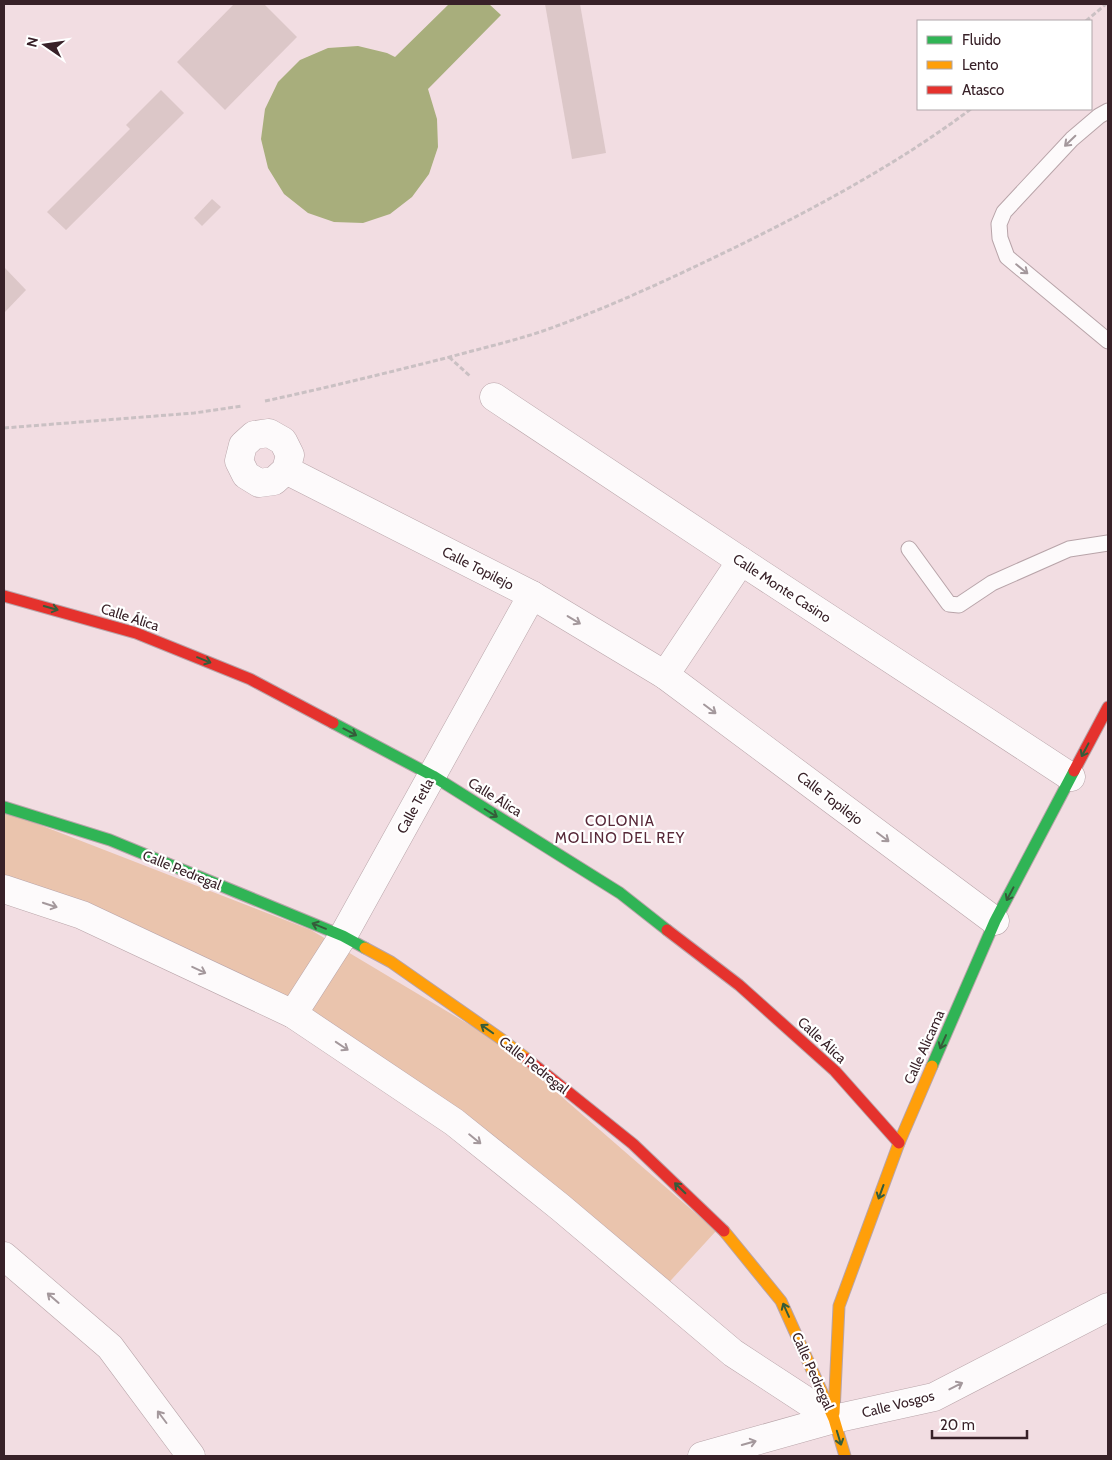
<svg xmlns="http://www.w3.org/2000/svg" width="1112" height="1460" viewBox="0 0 1112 1460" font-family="Cabin,sans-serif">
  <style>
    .green { fill: #eac4ad }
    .water { fill: #a8ae7c }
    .building { fill: #dcc7c8 }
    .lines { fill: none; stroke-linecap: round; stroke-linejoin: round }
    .lane-casing { stroke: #b8a4a9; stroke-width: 17 }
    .street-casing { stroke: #b8a4a9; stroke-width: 29 }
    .fast-casing { stroke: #b8a4a9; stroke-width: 13 }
    .slow-casing { stroke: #b8a4a9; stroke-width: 13 }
    .jam-casing { stroke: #b8a4a9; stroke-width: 13 }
    .path { stroke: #cac0c3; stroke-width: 3; stroke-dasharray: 5 2.5; stroke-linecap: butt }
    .lane { stroke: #fdfafb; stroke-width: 15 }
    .street { stroke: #fdfafb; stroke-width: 28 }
    .fast { stroke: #30b455; stroke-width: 11 }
    .slow { stroke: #ff9f0a; stroke-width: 11 }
    .jam { stroke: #e5322d; stroke-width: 11 }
    .oneway { stroke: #a4989c }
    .oneway2 { stroke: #355c3a }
    .labels { text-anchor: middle; stroke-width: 4.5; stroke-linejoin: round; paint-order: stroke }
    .street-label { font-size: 14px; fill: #382128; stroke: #fff }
    .neighbourhood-label { font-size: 15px; letter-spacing: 1px; fill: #582939; stroke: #fff }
  </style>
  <rect width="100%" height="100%" fill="#f2dde2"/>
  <!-- green -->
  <path class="green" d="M4,811l307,119 189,113 216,188 -54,59 -289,-227 -369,-177z"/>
  <!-- water -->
  <path class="water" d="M449,4h40l12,11 -73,74 9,30 1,28 -9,27 -17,23 -22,17 -27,9 -29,-1 -26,-9 -24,-19 -16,-26 -7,-29 4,-30 13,-27 22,-22 28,-12 30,-2 29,7 8,4z"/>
  <!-- building -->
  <g class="building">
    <path d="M234,4h30l33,33 -72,73 -48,-48z"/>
    <path d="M545,4h35l26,149 -34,6z"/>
    <path d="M161,90l23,23 -118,117 -19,-18 83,-83 -4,-4z"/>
    <path d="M212,199l9,8 -19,19 -8,-8z"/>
    <path d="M4,267l22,23 -22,23z"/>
  </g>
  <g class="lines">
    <!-- lane casing -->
    <g class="lane-casing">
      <g id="lane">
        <path d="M1108,111l-9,5 -27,23 -68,73 -5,12 1,14 7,19 101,84"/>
        <path d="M909,549l40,55 10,1 33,-22 77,-34 39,-6"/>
      </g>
    </g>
    <!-- street casing -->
    <g class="street-casing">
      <g id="street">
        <path d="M494,397l247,164 330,216"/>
        <path d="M269,433l14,8 7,14 -4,15 -12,11 -15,2 -13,-8 -7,-14 4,-16 11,-10z"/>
        <path d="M286,470l246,125 133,80 330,246"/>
        <path d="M665,675l76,-114"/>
        <path d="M4,889l78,26 211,99 161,108 106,85 173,146 101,66"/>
        <path d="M293,1014l50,-78 189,-341"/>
        <path d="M4,1256l106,91 81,109"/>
        <path d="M702,1456l132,-37 100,-22 174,-90"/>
      </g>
    </g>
    <!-- fast casing -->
    <g class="fast-casing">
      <g id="fast">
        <path d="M333,723l100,53 187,117 47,37"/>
        <path d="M4,807l106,33 233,96 22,12"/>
        <path d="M932,1066l63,-145 79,-150"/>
      </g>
    </g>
    <!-- slow casing -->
    <g class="slow-casing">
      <g id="slow">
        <path d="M365,948l26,14 113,79 23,18"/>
        <path d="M724,1231l57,70 53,118 11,37"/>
        <path d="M834,1413l5,-107 60,-163 33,-77"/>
      </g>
    </g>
    <!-- jam casing -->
    <g class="jam-casing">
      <g id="jam">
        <path d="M4,596l132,37 114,46 83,44"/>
        <path d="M1074,771l34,-64"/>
        <path d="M667,930l72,55 96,86 64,72"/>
        <path d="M527,1059l106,85 91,87"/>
      </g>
    </g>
    <!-- path -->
    <g class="path">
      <path d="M1086,21l20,-17"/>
      <path d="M449,357l22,20"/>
      <path d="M265,401c61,-13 121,-28 181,-43 36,-10 73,-18 108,-31 63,-23 124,-52 184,-81 81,-40 161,-83 233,-137"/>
      <path d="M4,428l190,-15 48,-7"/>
    </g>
    <!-- lane -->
    <use href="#lane" class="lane"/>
    <!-- street -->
    <use href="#street" class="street"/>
    <!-- fast -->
    <use href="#fast" class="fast"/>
    <!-- slow -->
    <use href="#slow" class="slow"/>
    <!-- jam -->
    <use href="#jam" class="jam"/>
  </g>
  <!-- one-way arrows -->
  <defs><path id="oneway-shaft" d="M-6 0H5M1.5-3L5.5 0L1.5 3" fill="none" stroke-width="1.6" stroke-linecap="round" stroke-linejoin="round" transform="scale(1.25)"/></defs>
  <g class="oneway">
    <use href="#oneway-shaft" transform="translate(1070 141) rotate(136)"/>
    <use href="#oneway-shaft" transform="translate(1022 269) rotate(39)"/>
    <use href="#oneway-shaft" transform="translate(574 620) rotate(31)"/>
    <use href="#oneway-shaft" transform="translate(710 709) rotate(37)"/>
    <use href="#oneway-shaft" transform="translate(883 837) rotate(37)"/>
    <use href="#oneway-shaft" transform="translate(50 905) rotate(18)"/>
    <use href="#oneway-shaft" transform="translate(199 970) rotate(25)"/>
    <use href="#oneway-shaft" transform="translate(342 1046) rotate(34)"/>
    <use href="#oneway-shaft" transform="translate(475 1139) rotate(39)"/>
    <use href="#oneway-shaft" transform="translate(53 1298) rotate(-139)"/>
    <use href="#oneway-shaft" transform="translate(956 1386) rotate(-27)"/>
    <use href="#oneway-shaft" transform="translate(162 1417) rotate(-127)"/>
    <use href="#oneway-shaft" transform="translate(749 1443) rotate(-16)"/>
  </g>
  <g class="oneway2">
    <use href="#oneway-shaft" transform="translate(51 608) rotate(16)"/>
    <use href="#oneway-shaft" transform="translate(204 660) rotate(22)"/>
    <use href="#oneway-shaft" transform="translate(350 732) rotate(28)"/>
    <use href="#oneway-shaft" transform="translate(1085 750) rotate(118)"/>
    <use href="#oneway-shaft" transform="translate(491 813) rotate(32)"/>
    <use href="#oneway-shaft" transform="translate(1010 894) rotate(118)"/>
    <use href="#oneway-shaft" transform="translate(319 926) rotate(-158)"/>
    <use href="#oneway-shaft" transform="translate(487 1029) rotate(-145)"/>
    <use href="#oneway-shaft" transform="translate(943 1042) rotate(114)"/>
    <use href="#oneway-shaft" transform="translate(680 1188) rotate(-136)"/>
    <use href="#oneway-shaft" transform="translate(881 1192) rotate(110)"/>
    <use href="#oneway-shaft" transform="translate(786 1310) rotate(-114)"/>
    <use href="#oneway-shaft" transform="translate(839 1438) rotate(73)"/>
  </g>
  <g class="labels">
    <!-- street labels -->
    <g class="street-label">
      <text transform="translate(478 568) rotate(27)" y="5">Calle Topilejo</text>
      <text transform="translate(782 588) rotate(33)" y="5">Calle Monte Casino</text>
      <text transform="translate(130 617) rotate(18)" y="5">Calle Álica</text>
      <text transform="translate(495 797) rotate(32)" y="5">Calle Álica</text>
      <text transform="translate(830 798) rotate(37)" y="5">Calle Topilejo</text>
      <text transform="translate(415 806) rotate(-61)" y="5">Calle Tetla</text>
      <text transform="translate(182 870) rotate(22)" y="5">Calle Pedregal</text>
      <text transform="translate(822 1040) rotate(43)" y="5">Calle Álica</text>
      <text transform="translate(924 1047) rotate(-66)" y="5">Calle Alicama</text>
      <text transform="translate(534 1065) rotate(38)" y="5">Calle Pedregal</text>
      <text transform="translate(813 1371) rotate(66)" y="5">Calle Pedregal</text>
      <text transform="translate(898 1404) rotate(-14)" y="5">Calle Vosgos</text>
    </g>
    <!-- neighbourhood labels -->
    <g class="neighbourhood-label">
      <text x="620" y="826">COLONIA<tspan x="620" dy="17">MOLINO DEL REY</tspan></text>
    </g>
  </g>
  <!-- border -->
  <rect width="1112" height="1460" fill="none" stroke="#382128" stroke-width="10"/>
  <!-- legend -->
  <rect x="917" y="20" width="175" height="90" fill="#ffffff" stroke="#afa6a9"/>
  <rect x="927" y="36" width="25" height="8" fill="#30b455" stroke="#afa6a9"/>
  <text x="962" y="45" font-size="15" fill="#382128">Fluido</text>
  <rect x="927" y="61" width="25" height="8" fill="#ff9f0a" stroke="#afa6a9"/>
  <text x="962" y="70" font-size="15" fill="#382128">Lento</text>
  <rect x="927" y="86" width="25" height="8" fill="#e5322d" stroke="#afa6a9"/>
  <text x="962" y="95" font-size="15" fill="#382128">Atasco</text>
  <!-- north arrow -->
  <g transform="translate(45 45) rotate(283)" stroke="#ffffff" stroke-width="4" paint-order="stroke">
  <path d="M0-4L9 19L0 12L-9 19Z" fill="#382128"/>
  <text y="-8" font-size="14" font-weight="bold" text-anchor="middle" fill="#382128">N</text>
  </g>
  <!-- scale -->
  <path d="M932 1430v8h95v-8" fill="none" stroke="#382128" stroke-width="2.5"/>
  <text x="940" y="1430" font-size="15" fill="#382128" stroke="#ffffff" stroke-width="4" paint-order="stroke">20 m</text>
</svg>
